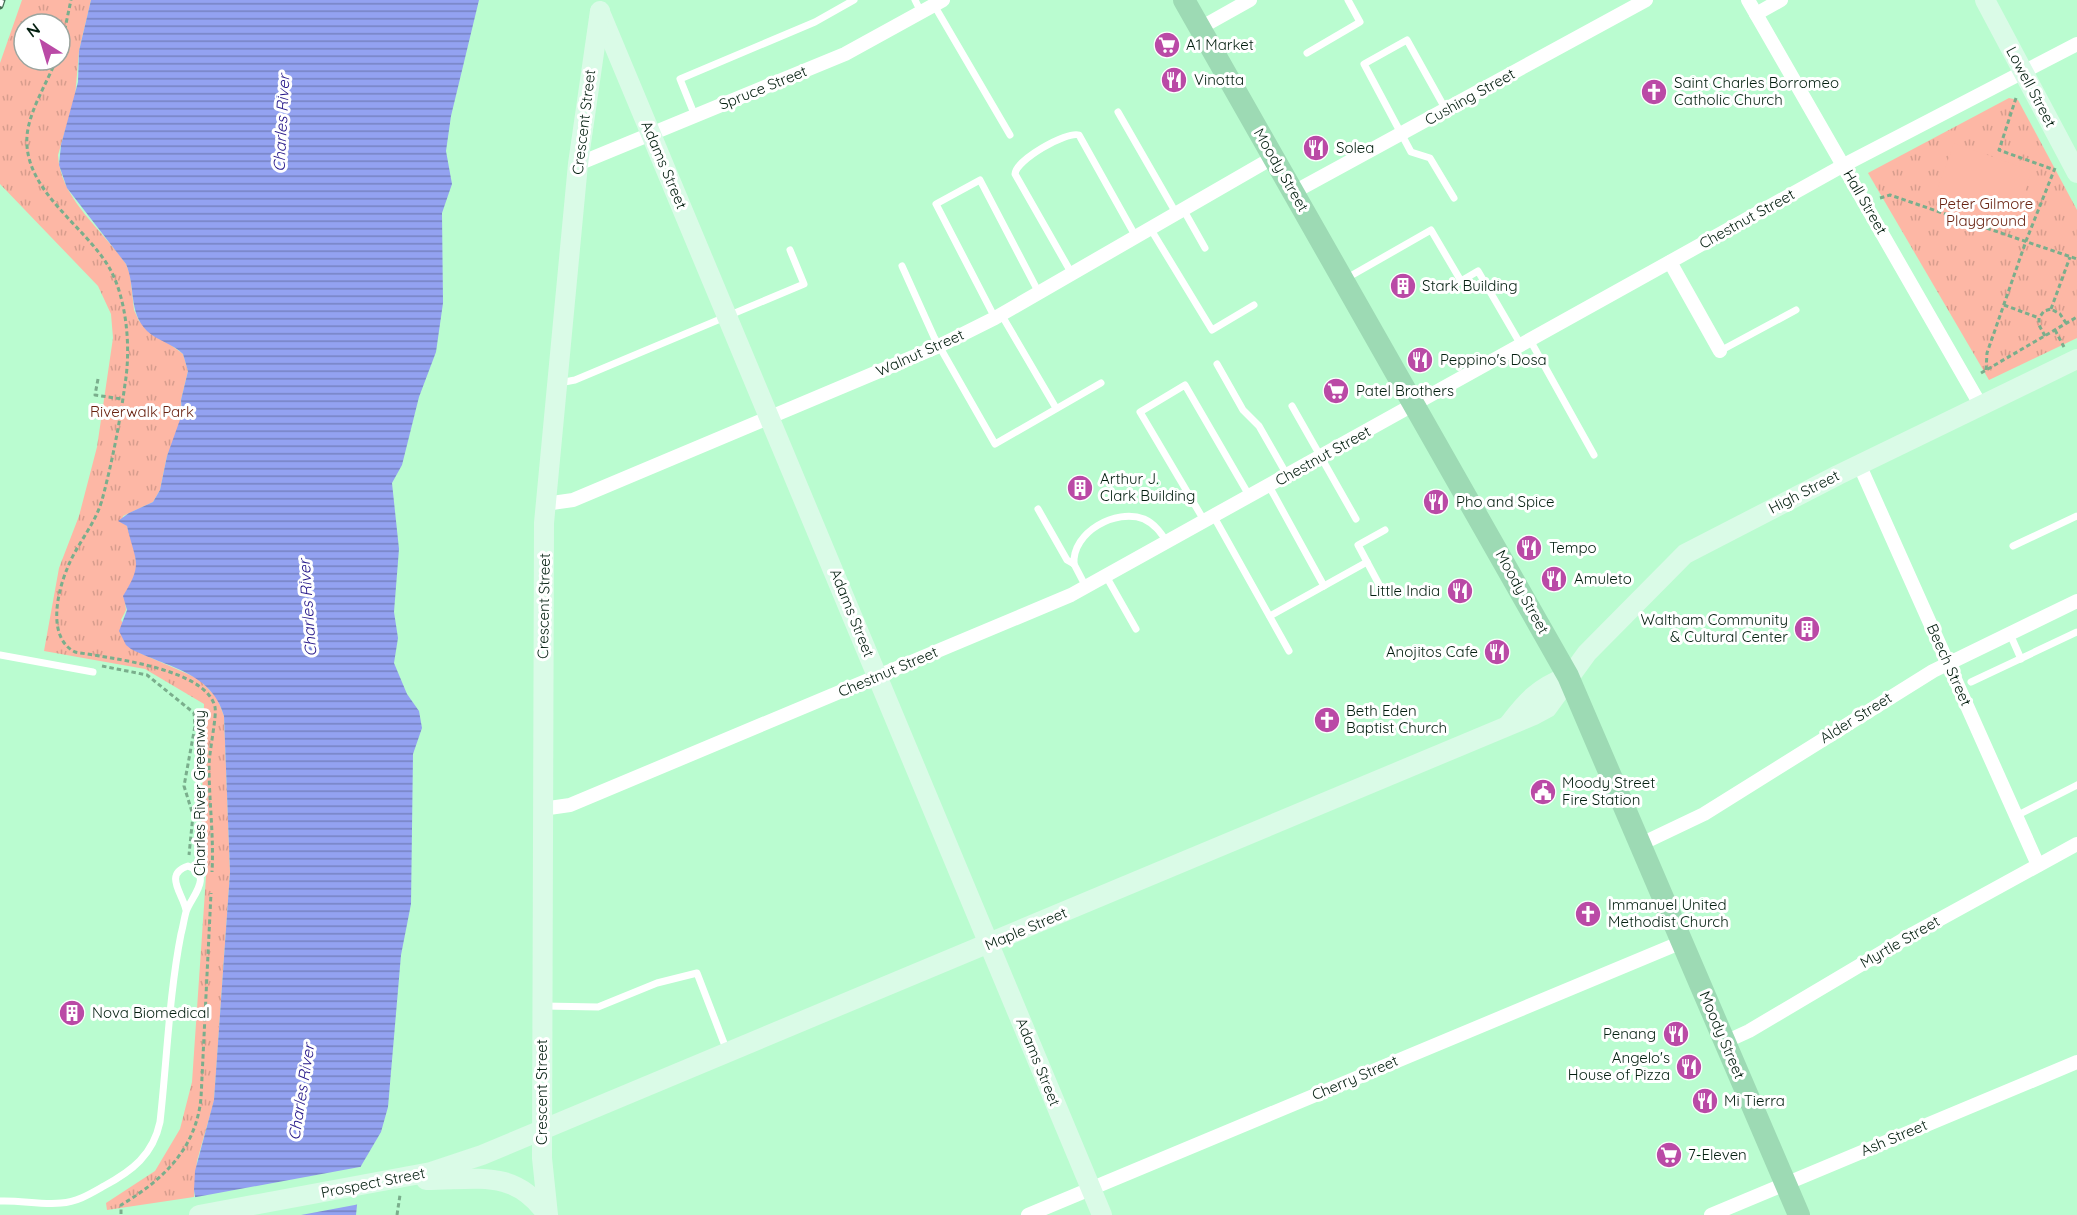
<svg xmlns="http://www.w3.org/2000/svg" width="2077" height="1215" viewBox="0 0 2077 1215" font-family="Quicksand,sans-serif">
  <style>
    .park { fill: url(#park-tufts); fill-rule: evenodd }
    .pitch { fill: #fdb7a5 }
    .water { fill: url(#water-rules) }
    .pier { fill: #bafcd0 }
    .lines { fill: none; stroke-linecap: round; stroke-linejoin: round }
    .path { stroke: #7aae8c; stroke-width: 3; stroke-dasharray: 4.5 3; stroke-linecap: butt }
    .lane { stroke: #fff; stroke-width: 7 }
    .street { stroke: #fff; stroke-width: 14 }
    .secondary { stroke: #dafbe7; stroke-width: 20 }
    .primary { stroke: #9ddab4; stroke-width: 22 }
    .rail-casing { stroke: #446d53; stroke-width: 7 }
    .rail { stroke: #fff; stroke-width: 4.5; stroke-dasharray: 14; stroke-linecap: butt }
    .labels { text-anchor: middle; stroke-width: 6; stroke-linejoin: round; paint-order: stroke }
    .poi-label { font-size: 15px; fill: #041f10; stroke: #fff; text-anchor: start }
    .street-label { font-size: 15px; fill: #041f10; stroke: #fff }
    .park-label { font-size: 15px; fill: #682210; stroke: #fff }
    .water-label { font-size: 16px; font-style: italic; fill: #231588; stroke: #fff }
  </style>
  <defs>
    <pattern id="park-tufts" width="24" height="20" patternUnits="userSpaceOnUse" patternTransform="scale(1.5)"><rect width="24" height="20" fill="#fdb7a5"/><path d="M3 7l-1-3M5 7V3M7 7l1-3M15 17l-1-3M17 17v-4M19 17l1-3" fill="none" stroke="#d79d8d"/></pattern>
    <pattern id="water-rules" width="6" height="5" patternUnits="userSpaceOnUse" patternTransform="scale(1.5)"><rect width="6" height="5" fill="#93a2f1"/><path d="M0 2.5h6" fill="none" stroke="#7683c2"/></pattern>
  </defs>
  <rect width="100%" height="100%" fill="#bafcd0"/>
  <!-- park -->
  <g class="park">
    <path d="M22,0h69l-12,51 -4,46 -17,58c2,44 45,75 68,109l4,10 4,36 5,11 44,33 5,17 -7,29v23l-14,33 -7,34 -7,12 -30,14 -1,6 5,4 8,25 2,21 -12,29 1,9 -5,10 19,33 59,26 18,19 7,18 6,156 -16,229 -17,60 -3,36 -87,13 -1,-7 49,-32 25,-42 12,-47 15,-220 -6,-9 3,-149 -59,-35 -101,-18 15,-83 20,-52 18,-69 16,-109 -2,-24 -13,-28 -98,-102v-121zM24,24h36v36h-36z"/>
    <path d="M2009,98l9,2 59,110v128l-88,42 -121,-207z"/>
  </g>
  <!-- pitch -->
  <path class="pitch" d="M1954,143l78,28 -19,50 -77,-28z"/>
  <!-- water -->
  <path class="water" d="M91,0h388l-28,116 -5,35 6,33 -10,29 1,90 -7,49 -17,45 -17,68 -10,18 7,66 -5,63 4,26 -4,25 13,31 12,17 3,17 -9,26 -2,150 -10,51 -13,152 -7,25 -20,34 -5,49h-158l-4,-25 1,-19 19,-71 16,-228 -6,-156c-12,-44 -58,-49 -93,-67l-5,-4 -7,-14 8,-21 -4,-14c21,-34 12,-34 4,-70l-9,-5 11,-8 24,-11 7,-12 7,-34 15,-42 -1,-14 7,-29 -5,-17c-10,-10 -25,-13 -36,-23 -19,-19 -11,-44 -21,-67l-59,-76 -8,-23 2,-20 17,-63 1,-31z"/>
  <!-- pier -->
  <path class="pier" d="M365,1166l-5,38 -59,11h-106l-4,-17z"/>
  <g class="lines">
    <!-- path -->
    <g class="path">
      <path d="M60,52l11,-52"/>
      <path d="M56,60c-9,23 -27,51 -29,76 -4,55 59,90 83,133 17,31 21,80 15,115 -5,38 -13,79 -23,116 -7,25 -26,45 -35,69 -10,24 -20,69 8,83 33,6 131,16 140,55 2,9 -6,45 -6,59 0,35 5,71 3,106"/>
      <path d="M2016,98l-17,52 53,19"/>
      <path d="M1880,198l10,-3 187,64"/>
      <path d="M2004,305l35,13"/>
      <path d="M2051,309l19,-52"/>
      <path d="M2055,330l9,17"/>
      <path d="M2045,336l-6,-11v-7l5,-7 7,-2 9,5 6,9"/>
      <path d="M1986,370l1,-17 39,-112 29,-73"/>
      <path d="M1981,373l96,-56"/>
      <path d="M98,379l-3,16 27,4"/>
      <path d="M102,666l45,9 47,38 1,13 -11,60 9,29 -4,40"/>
      <path d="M121,1214v-9c42,-25 75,-56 80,-107l10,-205"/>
      <path d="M397,1215l3,-20"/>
    </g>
    <!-- lane -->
    <g class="lane">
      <path d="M915,0l6,12"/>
      <path d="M934,5l76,130"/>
      <path d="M1307,53l53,-31 -12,-22"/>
      <path d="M1446,110l-39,-70 -43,24 47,88 19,6 24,40"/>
      <path d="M1118,112l58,101"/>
      <path d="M695,116l-15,-37 135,-57 39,-22"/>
      <path d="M1183,209l22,39"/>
      <path d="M1150,228l62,102 42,-25"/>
      <path d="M902,266l32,71 61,107 106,-61"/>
      <path d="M1072,274l-57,-100c1,-14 51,-43 64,-39l57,102"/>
      <path d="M1347,278l84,-48 30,51 17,-10 43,74"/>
      <path d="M1001,314l55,94"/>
      <path d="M995,318l-59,-114 44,-24 59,113"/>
      <path d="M1530,340l64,115"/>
      <path d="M1720,351l76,-41"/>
      <path d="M1217,364l26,46 16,16 28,49"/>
      <path d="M559,383l16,-3 229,-96 -14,-34"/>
      <path d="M1292,406l64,113"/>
      <path d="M1269,486l55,100"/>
      <path d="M1038,509l29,51 7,4 12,23"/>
      <path d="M1214,517l75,134"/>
      <path d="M1205,522l-65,-110 45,-27 65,112"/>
      <path d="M2013,546l64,-30"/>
      <path d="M1074,564c-2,-32 42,-56 70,-45 11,5 17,14 23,23"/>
      <path d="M1106,576l30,53"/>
      <path d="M1382,590l-24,-45 27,-15"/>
      <path d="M1270,616l97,-54"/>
      <path d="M2010,634l11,25"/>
      <path d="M0,655l93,17"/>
      <path d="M1971,682l106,-50"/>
      <path d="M2016,816l61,-31"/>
      <path d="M544,1006l54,1 59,-24 40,-10 30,78"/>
      <path d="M0,1201c20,-1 41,4 61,2 16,-1 29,-9 43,-17 28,-15 49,-31 56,-64 7,-62 9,-127 21,-188 2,-7 3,-15 5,-22 4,-14 29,-36 2,-46 -25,8 -5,28 -2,44"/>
    </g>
    <!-- street -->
    <g class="street">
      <path d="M1748,0l233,406"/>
      <path d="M1756,14l25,-14"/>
      <path d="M1200,28l50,-28"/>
      <path d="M578,164l267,-110 98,-54"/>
      <path d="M1294,192l352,-192"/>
      <path d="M1670,262l50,89"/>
      <path d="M1859,464l179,401"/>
      <path d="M545,504l28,-4 366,-154 56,-28 279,-161"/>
      <path d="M542,809l28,-4 501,-210 773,-430 233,-121"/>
      <path d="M1641,844l63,-30 229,-143 144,-70"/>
      <path d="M1725,1042l24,-11 162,-96 166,-91"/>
      <path d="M1028,1215l654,-273"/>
      <path d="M1711,1215l366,-153"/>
    </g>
    <!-- secondary -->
    <g class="secondary">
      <path d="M1985,0l92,173"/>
      <path d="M600,12l502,1203"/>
      <path d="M1509,724c19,-25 30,-36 59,-48"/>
      <path d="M426,1180c51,0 89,-12 121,35"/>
      <path d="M199,1215l232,-43 51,-17 1052,-440 13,-7 40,-55 98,-99 153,-79 239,-116"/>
      <path d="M548,1215l-6,-57 2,-635 34,-359 22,-153"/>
    </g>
    <!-- primary -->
    <path class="primary" d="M1184,0l384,676 231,539"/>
    <!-- rail casing -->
    <g class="rail-casing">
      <path id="rail" d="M0,6l2,-6"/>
    </g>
    <!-- rail -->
    <use href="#rail" class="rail"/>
  </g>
  <!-- icons -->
  <defs>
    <g id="supermarket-disc" transform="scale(1.35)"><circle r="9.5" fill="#ba4aa6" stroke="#fff"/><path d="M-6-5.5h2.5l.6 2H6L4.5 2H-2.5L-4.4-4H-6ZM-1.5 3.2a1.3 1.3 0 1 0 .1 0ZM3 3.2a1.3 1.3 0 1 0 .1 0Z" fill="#fff"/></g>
    <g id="restaurant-disc" transform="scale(1.35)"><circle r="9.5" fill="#ba4aa6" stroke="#fff"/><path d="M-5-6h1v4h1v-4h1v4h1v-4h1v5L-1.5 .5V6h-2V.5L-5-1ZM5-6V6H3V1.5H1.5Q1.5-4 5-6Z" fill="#fff"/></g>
    <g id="church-disc" transform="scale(1.35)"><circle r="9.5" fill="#ba4aa6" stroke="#fff"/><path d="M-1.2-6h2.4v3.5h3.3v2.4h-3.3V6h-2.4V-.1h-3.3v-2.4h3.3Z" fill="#fff"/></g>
    <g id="building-disc" transform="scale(1.35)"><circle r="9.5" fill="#ba4aa6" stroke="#fff"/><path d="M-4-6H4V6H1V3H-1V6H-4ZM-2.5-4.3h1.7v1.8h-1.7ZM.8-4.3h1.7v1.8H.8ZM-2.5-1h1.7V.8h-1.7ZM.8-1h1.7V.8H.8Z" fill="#fff"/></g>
    <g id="civic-disc" transform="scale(1.35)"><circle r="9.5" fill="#ba4aa6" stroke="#fff"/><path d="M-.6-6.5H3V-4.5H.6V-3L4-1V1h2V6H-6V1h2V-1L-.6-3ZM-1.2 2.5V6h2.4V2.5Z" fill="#fff"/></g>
  </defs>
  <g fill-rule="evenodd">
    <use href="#supermarket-disc" x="1167" y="45"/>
    <use href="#restaurant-disc" x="1174" y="80"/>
    <use href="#church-disc" x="1654" y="92"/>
    <use href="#restaurant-disc" x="1316" y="148"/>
    <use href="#building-disc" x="1403" y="286"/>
    <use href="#restaurant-disc" x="1420" y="360"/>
    <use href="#supermarket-disc" x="1336" y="391"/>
    <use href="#building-disc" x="1080" y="488"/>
    <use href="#restaurant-disc" x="1436" y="502"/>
    <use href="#restaurant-disc" x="1529" y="548"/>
    <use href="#restaurant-disc" x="1554" y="579"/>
    <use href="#restaurant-disc" x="1460" y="591"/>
    <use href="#building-disc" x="1807" y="629"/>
    <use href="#restaurant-disc" x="1497" y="652"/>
    <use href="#church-disc" x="1327" y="720"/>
    <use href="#civic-disc" x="1543" y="792"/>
    <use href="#church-disc" x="1588" y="914"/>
    <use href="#building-disc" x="72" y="1013"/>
    <use href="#restaurant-disc" x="1676" y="1034"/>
    <use href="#restaurant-disc" x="1689" y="1067"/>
    <use href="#restaurant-disc" x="1705" y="1101"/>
    <use href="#supermarket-disc" x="1669" y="1155"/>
  </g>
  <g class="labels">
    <!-- poi labels -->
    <g class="poi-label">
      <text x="1186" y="50">A1 Market</text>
      <text x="1194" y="85">Vinotta</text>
      <text x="1674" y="88">Saint Charles Borromeo<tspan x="1674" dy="17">Catholic Church</tspan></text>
      <text x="1336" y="153">Solea</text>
      <text x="1422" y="291">Stark Building</text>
      <text x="1440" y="365">Peppino's Dosa</text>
      <text x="1356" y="396">Patel Brothers</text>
      <text x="1100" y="484">Arthur J.<tspan x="1100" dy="17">Clark Building</tspan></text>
      <text x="1456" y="507">Pho and Spice</text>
      <text x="1549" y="553">Tempo</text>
      <text x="1574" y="584">Amuleto</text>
      <text x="1440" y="596" text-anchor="end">Little India</text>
      <text x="1788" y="625" text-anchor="end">Waltham Community<tspan x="1788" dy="17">&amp; Cultural Center</tspan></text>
      <text x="1478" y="657" text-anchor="end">Anojitos Cafe</text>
      <text x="1346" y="716">Beth Eden<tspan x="1346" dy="17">Baptist Church</tspan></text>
      <text x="1562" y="788">Moody Street<tspan x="1562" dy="17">Fire Station</tspan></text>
      <text x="1608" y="910">Immanuel United<tspan x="1608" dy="17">Methodist Church</tspan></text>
      <text x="92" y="1018">Nova Biomedical</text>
      <text x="1656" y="1039" text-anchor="end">Penang</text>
      <text x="1670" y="1063" text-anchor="end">Angelo's<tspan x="1670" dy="17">House of Pizza</tspan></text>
      <text x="1724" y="1106">Mi Tierra</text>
      <text x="1688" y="1160">7-Eleven</text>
    </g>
    <!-- street labels -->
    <g class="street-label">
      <text transform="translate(2031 87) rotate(62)" y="5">Lowell Street</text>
      <text transform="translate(763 88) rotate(-22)" y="5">Spruce Street</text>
      <text transform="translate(1470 97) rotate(-29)" y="5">Cushing Street</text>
      <text transform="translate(584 122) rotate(-83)" y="5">Crescent Street</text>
      <text transform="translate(664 165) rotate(67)" y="5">Adams Street</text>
      <text transform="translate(1281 170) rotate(60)" y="5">Moody Street</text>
      <text transform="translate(1865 202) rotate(60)" y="5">Hall Street</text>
      <text transform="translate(1747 219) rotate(-29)" y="5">Chestnut Street</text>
      <text transform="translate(920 353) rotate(-24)" y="5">Walnut Street</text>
      <text transform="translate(1323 456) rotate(-29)" y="5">Chestnut Street</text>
      <text transform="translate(1804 492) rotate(-27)" y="5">High Street</text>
      <text transform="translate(1522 592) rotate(61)" y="5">Moody Street</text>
      <text transform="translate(544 606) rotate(-89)" y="5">Crescent Street</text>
      <text transform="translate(852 613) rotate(68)" y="5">Adams Street</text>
      <text transform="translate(1949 665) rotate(66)" y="5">Beech Street</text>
      <text transform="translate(888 672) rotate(-23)" y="5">Chestnut Street</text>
      <text transform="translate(1856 718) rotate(-32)" y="5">Alder Street</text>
      <text transform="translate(200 793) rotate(-90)" y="5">Charles River Greenway</text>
      <text transform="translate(1026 929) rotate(-23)" y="5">Maple Street</text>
      <text transform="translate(1900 942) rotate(-30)" y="5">Myrtle Street</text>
      <text transform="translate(1722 1035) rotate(67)" y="5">Moody Street</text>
      <text transform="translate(1038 1062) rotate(68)" y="5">Adams Street</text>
      <text transform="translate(1355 1078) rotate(-23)" y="5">Cherry Street</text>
      <text transform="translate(542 1092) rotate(-90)" y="5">Crescent Street</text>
      <text transform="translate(1894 1138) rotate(-23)" y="5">Ash Street</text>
      <text transform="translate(373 1183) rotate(-11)" y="5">Prospect Street</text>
    </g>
    <!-- park labels -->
    <g class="park-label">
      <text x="1986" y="209">Peter Gilmore<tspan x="1986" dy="17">Playground</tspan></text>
      <text x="142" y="417">Riverwalk Park</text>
    </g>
    <!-- water labels -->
    <g class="water-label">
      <text transform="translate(281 123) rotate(-87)" y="6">Charles River</text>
      <text transform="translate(307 608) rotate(-94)" y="6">Charles River</text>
      <text transform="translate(301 1092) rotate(-81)" y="6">Charles River</text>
    </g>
  </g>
  <!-- north arrow -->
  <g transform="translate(42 42) rotate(323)"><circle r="28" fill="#ffffff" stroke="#9ba59f" stroke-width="1.5"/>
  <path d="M0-4.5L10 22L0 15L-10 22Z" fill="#ba4aa6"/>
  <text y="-9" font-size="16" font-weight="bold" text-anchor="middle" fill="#041f10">N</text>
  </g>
</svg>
